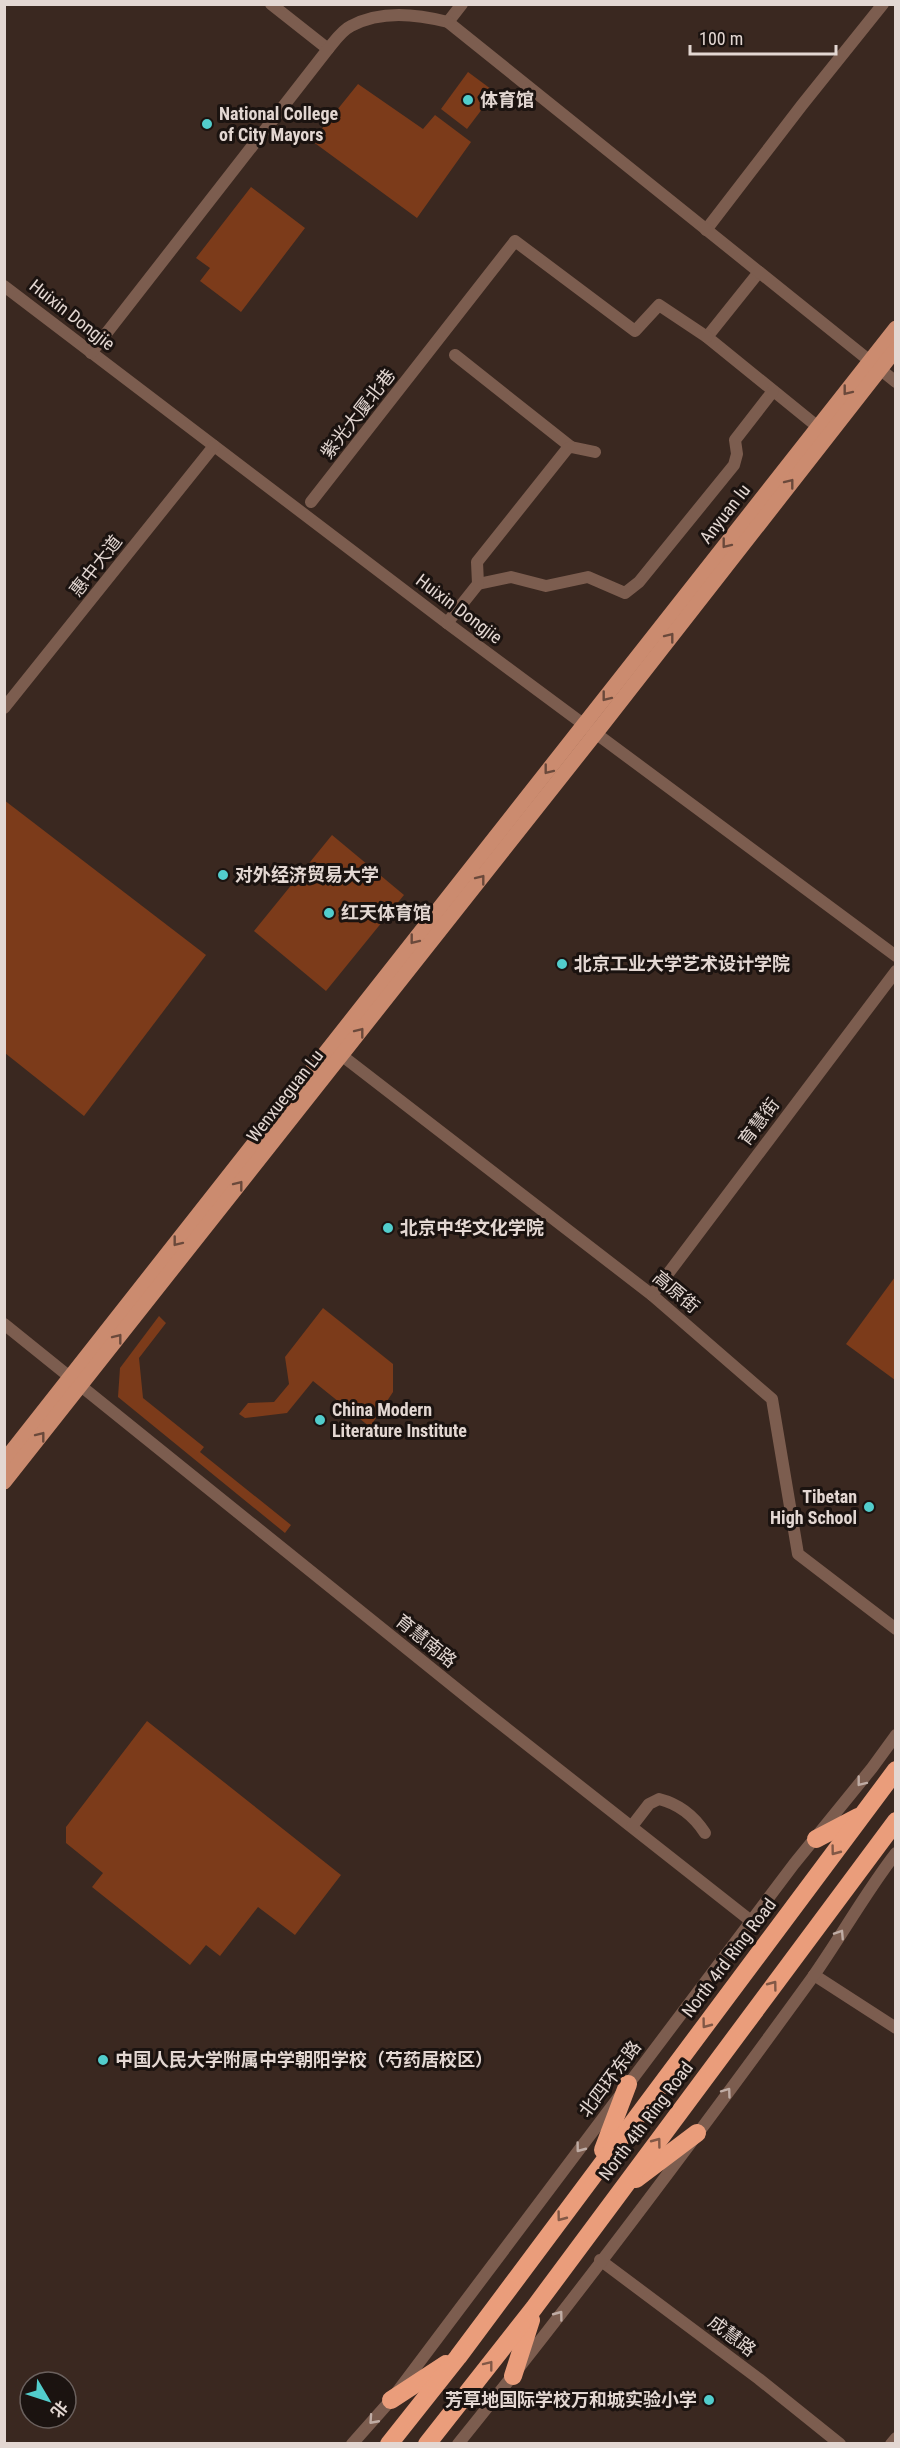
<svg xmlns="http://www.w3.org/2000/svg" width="900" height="2448" viewBox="0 0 900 2448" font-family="'Roboto Condensed','Noto Sans SC',sans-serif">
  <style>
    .green { fill: #7c3b1a }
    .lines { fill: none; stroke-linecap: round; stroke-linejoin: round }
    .minor { stroke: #7c5d4f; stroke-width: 12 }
    .major { stroke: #cb8b6f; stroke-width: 15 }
    .highway { stroke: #ea9d7b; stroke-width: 18 }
    .oneway { stroke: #6a493b }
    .oneway2 { stroke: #bfaca4 }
    .oneway3 { stroke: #825846 }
    .poi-dot { fill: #52cdcc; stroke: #1b1310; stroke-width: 2 }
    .labels { text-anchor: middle; stroke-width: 6; stroke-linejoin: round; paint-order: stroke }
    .poi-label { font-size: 18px; font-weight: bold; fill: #e3d7d2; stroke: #1b1310; text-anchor: start }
    .street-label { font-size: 18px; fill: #e3d7d2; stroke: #1b1310 }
  </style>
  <rect width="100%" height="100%" fill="#3a2820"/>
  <!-- green -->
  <g class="green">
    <path d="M468,72l27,20 -28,37 -26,-20z"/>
    <path d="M358,84l65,45 12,-14 36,27 -54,76 -105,-77z"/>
    <path d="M251,187l54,41 -64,84 -41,-31 10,-13 -14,-10z"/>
    <path d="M4,800l202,155 -122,161 -79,-63z"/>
    <path d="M332,835l72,60 -78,96 -72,-60z"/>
    <path d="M895,1277l1,103h-1l-49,-36z"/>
    <path d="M323,1308l70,56v28l-23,35 -57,-46 -26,32 -42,5 -6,-4 9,-11 26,-1 15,-18 -4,-27z"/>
    <path d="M159,1316l7,7 -27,35 4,40 61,49 -4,5 91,73 -6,8 -167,-136 2,-29z"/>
    <path d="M147,1721l194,154 -46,60 -37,-28 -38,49 -14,-11 -16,20 -98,-78 11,-14 -37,-30v-16z"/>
  </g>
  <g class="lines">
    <!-- minor -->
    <g class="minor">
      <path d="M271,4l57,45"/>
      <path d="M448,22l14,-18"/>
      <path d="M706,230l96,-125 81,-101"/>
      <path d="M759,272l-52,65 111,90"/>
      <path d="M4,286l443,337 449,333"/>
      <path d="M91,353l237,-304c6,-7 14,-19 23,-23 30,-16 65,-12 97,-4l448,360"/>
      <path d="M455,355l116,92"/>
      <path d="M311,502l204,-261 120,90 24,-26 48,32"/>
      <path d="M478,584l33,-7 35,9 42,-9 37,16 14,-11 95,-117 3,-11 -2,-14 38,-49"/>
      <path d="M447,623l31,-39 -1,-22 90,-113 4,-2 24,5"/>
      <path d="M4,708l210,-262"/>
      <path d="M336,1051l316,244 120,104 26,155 98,75"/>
      <path d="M652,1295l244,-324"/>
      <path d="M4,1324l474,382 273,215"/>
      <path d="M632,1826l17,-22 10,-5c20,5 35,17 46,34"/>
      <path d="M814,1975l82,53"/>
      <path d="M600,2260l159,119 81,65"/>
      <path d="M352,2444l39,-44 403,-536 78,-96 24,-33"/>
      <path d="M458,2444c123,-152 240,-309 354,-466 29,-41 53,-85 84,-125"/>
      <path d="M891,2444l5,-6"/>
    </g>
    <!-- major -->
    <g class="major">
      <path d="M4,1461l892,-1133"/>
      <path d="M4,1482l599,-758 293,-375"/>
    </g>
    <!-- highway -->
    <g class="highway">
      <path d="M816,1839l42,-22"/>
      <path d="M603,2150l25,-66"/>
      <path d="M636,2179l61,-46"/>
      <path d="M513,2376l18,-56"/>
      <path d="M391,2400l55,-36"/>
      <path d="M389,2444l69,-87 438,-587"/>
      <path d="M427,2444l107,-136 362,-487"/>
    </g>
  </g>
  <!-- one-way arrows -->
  <defs><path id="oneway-chevron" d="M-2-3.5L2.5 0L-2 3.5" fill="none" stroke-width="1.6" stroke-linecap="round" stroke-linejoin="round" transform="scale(1.5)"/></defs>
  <g class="oneway">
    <use href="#oneway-chevron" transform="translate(847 391) rotate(128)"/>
    <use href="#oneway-chevron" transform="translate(790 483) rotate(-52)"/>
    <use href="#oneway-chevron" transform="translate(726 544) rotate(128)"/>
    <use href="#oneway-chevron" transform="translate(670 637) rotate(-52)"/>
    <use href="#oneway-chevron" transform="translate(606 697) rotate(128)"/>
    <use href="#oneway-chevron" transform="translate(548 770) rotate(128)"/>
    <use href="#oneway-chevron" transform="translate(481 879) rotate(-52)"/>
    <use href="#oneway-chevron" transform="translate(414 940) rotate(128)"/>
    <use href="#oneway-chevron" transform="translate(360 1032) rotate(-52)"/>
    <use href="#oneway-chevron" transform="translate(239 1185) rotate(-52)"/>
    <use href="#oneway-chevron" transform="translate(177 1242) rotate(128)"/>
    <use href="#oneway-chevron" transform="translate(118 1338) rotate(-52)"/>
    <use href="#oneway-chevron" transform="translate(41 1436) rotate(-52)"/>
  </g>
  <g class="oneway2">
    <use href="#oneway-chevron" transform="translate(861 1782) rotate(128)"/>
    <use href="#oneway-chevron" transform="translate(840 1934) rotate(-57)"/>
    <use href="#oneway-chevron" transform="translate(727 2092) rotate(-54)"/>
    <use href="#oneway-chevron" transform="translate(580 2148) rotate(127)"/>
    <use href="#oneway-chevron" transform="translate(559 2315) rotate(-53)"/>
    <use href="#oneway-chevron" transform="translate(373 2420) rotate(132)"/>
  </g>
  <g class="oneway3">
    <use href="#oneway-chevron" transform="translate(835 1851) rotate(127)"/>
    <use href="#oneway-chevron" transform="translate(773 1985) rotate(-53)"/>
    <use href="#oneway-chevron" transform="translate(706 2024) rotate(127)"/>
    <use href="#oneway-chevron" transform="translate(657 2142) rotate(-53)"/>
    <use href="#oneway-chevron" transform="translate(561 2217) rotate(127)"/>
    <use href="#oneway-chevron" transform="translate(489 2365) rotate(-52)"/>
  </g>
  <!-- markers -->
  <g class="poi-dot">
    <circle cx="468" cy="100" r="6"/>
    <circle cx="207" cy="124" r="6"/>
    <circle cx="223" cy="875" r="6"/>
    <circle cx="329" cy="913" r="6"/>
    <circle cx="562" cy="964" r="6"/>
    <circle cx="388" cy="1228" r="6"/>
    <circle cx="320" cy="1420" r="6"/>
    <circle cx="869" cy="1507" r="6"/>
    <circle cx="103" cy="2060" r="6"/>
    <circle cx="709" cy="2400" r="6"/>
  </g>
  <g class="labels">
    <!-- poi labels -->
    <g class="poi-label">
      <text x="480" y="106">体育馆</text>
      <text x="219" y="120">National College<tspan x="219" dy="21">of City Mayors</tspan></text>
      <text x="235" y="881">对外经济贸易大学</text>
      <text x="341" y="919">红天体育馆</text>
      <text x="574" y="970">北京工业大学艺术设计学院</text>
      <text x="400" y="1234">北京中华文化学院</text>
      <text x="332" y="1416">China Modern<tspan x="332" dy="21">Literature Institute</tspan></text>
      <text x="857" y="1503" text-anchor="end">Tibetan<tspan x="857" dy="21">High School</tspan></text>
      <text x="115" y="2066">中国人民大学附属中学朝阳学校（芍药居校区）</text>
      <text x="697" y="2406" text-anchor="end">芳草地国际学校万和城实验小学</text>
    </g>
    <!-- street labels -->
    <g class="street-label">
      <text transform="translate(72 315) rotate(38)" y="6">Huixin Dongjie</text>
      <text transform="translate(358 414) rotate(-52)" y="6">紫光大厦北巷</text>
      <text transform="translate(725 514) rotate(-52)" y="6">Anyuan lu</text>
      <text transform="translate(96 566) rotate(-52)" y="6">惠中大道</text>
      <text transform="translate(459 609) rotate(37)" y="6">Huixin Dongjie</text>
      <text transform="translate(285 1096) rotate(-52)" y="6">Wenxueguan Lu</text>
      <text transform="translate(759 1122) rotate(-53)" y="6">育慧街</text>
      <text transform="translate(676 1292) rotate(40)" y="6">高原街</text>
      <text transform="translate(426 1641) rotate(39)" y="6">育慧南路</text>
      <text transform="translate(729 1958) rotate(-53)" y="6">North 4rd Ring Road</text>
      <text transform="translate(610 2079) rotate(-53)" y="6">北四环东路</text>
      <text transform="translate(646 2121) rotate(-53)" y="6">North 4th Ring Road</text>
      <text transform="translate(732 2336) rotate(37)" y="6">成慧路</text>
    </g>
  </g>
  <!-- border -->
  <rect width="900" height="2448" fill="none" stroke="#e3d7d2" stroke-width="12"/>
  <!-- north arrow -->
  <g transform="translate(48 2400) rotate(129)"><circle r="28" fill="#1b1310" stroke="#6b615e" stroke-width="1.5"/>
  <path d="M0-4.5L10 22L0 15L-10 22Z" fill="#52cdcc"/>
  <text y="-9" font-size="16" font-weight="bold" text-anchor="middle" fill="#e3d7d2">北</text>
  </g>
  <!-- scale -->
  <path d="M690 45v9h146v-9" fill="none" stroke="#e3d7d2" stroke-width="3"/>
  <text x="699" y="45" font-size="18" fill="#e3d7d2" stroke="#1b1310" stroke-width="4.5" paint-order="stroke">100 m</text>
</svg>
